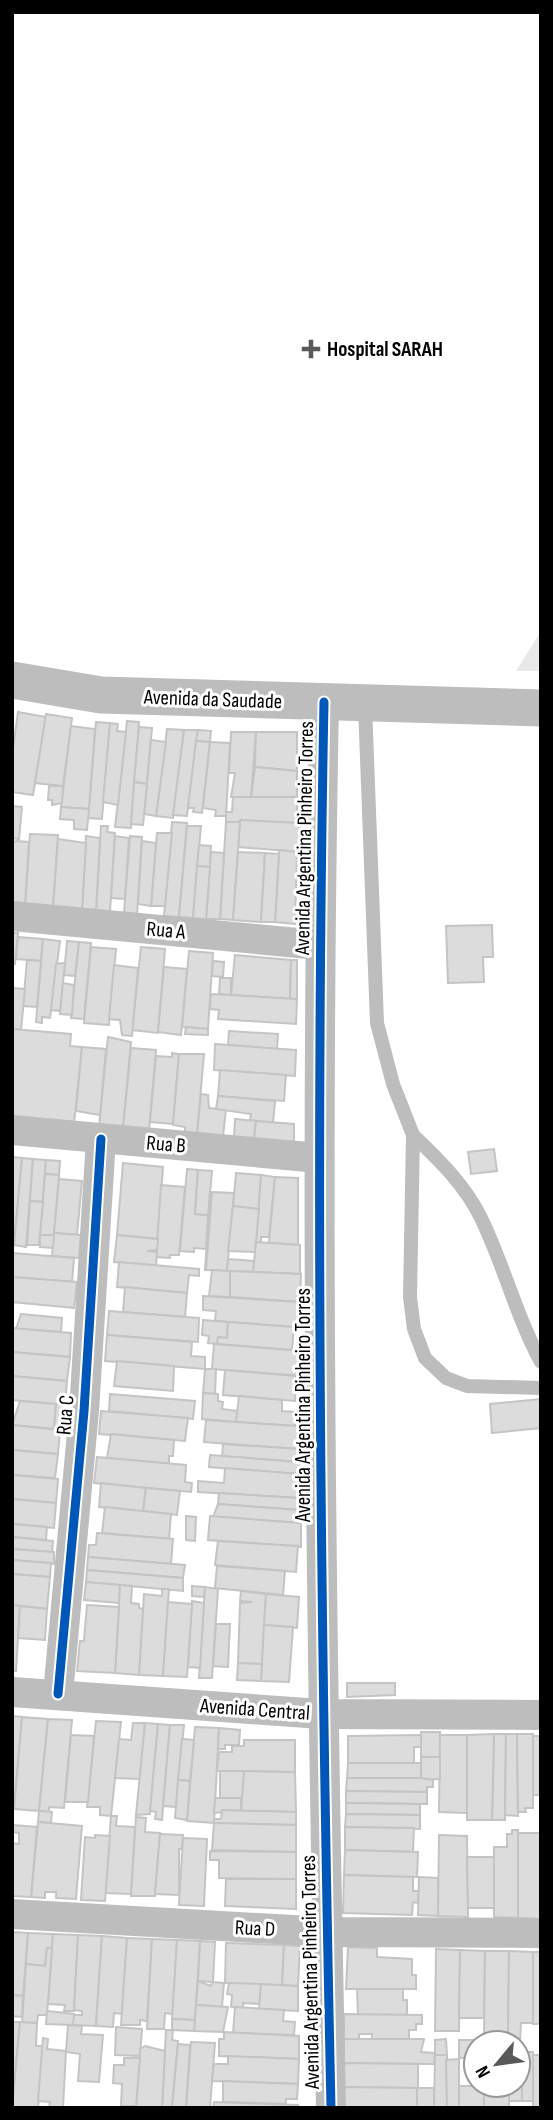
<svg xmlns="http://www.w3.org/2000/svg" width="553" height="2120" viewBox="0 0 553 2120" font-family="'Sofia Sans Condensed',sans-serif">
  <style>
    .green { fill: #e9e9e9 }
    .building { fill: #dcdcdc; stroke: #c4c4c4; stroke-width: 2 }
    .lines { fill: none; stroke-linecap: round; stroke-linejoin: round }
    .service { stroke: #bdbdbd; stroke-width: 14 }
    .minor { stroke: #bdbdbd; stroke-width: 30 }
    .tertiary { stroke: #bdbdbd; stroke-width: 37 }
    .cycleway-casing { stroke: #fff; stroke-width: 13 }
    .cycleway { stroke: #0057b8; stroke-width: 9 }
    .poi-dot { fill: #595959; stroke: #fff; stroke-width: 2.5 }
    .labels { text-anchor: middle; stroke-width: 6; stroke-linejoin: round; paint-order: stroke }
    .poi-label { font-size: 21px; font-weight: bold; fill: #000; stroke: #fff; text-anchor: start }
    .street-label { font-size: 21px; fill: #000; stroke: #fff }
  </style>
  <rect width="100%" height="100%" fill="#fff"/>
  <!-- green -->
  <path class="green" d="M541,631v40h-25z"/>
  <!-- building -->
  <g class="building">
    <path d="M18,712l28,5 -13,78 -21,-3v-36z"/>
    <path d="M46,714l26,4 -9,68 -28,-3z"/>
    <path d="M127,721l12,1 -8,106 -16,-1z"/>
    <path d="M96,722l14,1 -8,96 -14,-1z"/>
    <path d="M110,723l8,1 -1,7 9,1 -8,73 -15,-3z"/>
    <path d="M71,726l24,3 -6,80 -28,-2z"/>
    <path d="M139,727l13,1 -5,56 -13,-2z"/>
    <path d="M167,729l17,1 -11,88 -17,-2z"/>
    <path d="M184,730h14l-11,86 -14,-1z"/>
    <path d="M198,730l13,1 -1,11 -14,-1z"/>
    <path d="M231,732h25l-5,65h-20l4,-24h-6z"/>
    <path d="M256,732h41v39l-42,-4z"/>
    <path d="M151,740l15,2 -10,74 -12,-2z"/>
    <path d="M196,741l14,1 -8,71 -9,-1 1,-4h-6z"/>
    <path d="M210,742l20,1 -4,73h-11l1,-6 -13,-2z"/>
    <path d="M255,767l42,4v26h-46z"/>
    <path d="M134,782l13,2 -4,41 -12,-1z"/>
    <path d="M49,786h14l-1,17 -10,2v-5h-4z"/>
    <path d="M233,797h64v26l-71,-1v-10h6z"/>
    <path d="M12,806l10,1 -3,32 -7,-1z"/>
    <path d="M61,807l28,2 -2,21 -13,-1v-9l-14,-1z"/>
    <path d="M240,820l61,3v29l-63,-5z"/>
    <path d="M172,822l15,1 -8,94 -15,-1z"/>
    <path d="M226,822h14l-7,98 -13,-1z"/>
    <path d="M101,826h7l-1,6 8,1 -5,79 -14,-1z"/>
    <path d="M187,826h14l-8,92 -14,-1z"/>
    <path d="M157,833h15l-7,73h-14z"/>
    <path d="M30,834l28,1 -5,73 -28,-3z"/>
    <path d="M86,836l14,2 -4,73 -14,-1z"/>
    <path d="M115,836l14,2 -4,61 -14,-1z"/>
    <path d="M130,836l12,1 -5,77 -13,-1z"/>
    <path d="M58,839l28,4 -4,67 -29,-2z"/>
    <path d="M16,841l13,1 -4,63 -13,-1v-60z"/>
    <path d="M142,841l14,2 -5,63 -13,-2z"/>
    <path d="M199,845l12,1 -1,21 -13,-1z"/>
    <path d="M279,850l18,2 -2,72 -20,-2z"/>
    <path d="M211,852l13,1 -4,66h-14z"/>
    <path d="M238,852l27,1 -4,69 -28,-2z"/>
    <path d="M265,853l14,1 -4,68h-14z"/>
    <path d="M197,866l13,1 -4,52 -13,-1z"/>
    <path d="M492,925l1,32h-10l1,25 -36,1 -2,-57z"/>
    <path d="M12,933h6l-3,31h-3z"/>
    <path d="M18,937l25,2 -2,22 -25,-2z"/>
    <path d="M43,939l17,2 -10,77 -8,-1v6l-6,-1z"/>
    <path d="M67,941l12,1 -4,34 -11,-1z"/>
    <path d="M79,942l12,1 -7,76 -13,-1z"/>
    <path d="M91,947l25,2 -7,76 -25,-2z"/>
    <path d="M141,947l24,2 -7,84 -26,-3z"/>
    <path d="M189,951l24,2 -5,76 -26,-2z"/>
    <path d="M235,955l56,5 -1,39 -59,-4z"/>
    <path d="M27,960l14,1 -4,46 -14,-1z"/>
    <path d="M291,960h6v39h-7z"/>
    <path d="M213,961l11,1 -1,15 -11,-1z"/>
    <path d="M65,963l-5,48 -9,-1 5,-46z"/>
    <path d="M114,965l24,3 -6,68 -10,-1 -2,-15 -11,-1z"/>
    <path d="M164,967l23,2 -6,66 -23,-3z"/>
    <path d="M220,978h11v17l-12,-1z"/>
    <path d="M63,983l11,2 -2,30 -12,-1z"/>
    <path d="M13,988l12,1 -4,41 -9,-1z"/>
    <path d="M211,994l86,5 -1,25 -78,-5 1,-9 -9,-1z"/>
    <path d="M186,1027l22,2v6l-23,-1z"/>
    <path d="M12,1029l59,5 -1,12 12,1 -8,77 -62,-5z"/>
    <path d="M229,1031l49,3 -1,15 -49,-4z"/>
    <path d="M108,1037l23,5 -8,86 -24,-2z"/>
    <path d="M215,1044l81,6 -1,26 -81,-6z"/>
    <path d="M82,1047l24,2 -6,66 -24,-4z"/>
    <path d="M131,1048l25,2 -7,80 -26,-2z"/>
    <path d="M172,1053l7,1 -6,70 -23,-2 6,-66 16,1z"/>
    <path d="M179,1054h25l-7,80 -12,-1v-6l-12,-2z"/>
    <path d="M220,1070l66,5 -2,26 -66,-5z"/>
    <path d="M201,1094l7,1 1,13 17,2 -3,26 -26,-2z"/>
    <path d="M218,1096l57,5 -2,22 -23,-3 1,-6 -35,-5z"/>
    <path d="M235,1119l21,2 -2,18 -20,-2z"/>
    <path d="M256,1121l38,3v18l-40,-3z"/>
    <path d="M494,1149l3,22 -26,3 -3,-22z"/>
    <path d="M12,1157l10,1 -7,76 -3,-1z"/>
    <path d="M22,1158l11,1 -7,88 -12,-2z"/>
    <path d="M33,1159l13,1 -3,42 -13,-1z"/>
    <path d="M46,1160l14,1 -1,14 -14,-1z"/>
    <path d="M123,1163l40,4 -5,72 -41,-4z"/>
    <path d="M187,1169l11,1 -3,44 13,1 -2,34 -12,-1v4l-14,-1z"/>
    <path d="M198,1170l14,1 -4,44 -13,-1z"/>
    <path d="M236,1173l25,2 -2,34 -26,-3z"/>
    <path d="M45,1174l14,1 -5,60 -6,1 -8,-1z"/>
    <path d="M261,1175l14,2 -6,60h-8v6l-5,-1z"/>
    <path d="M275,1177l23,1v67l-29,-2z"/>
    <path d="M59,1179l23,2 -5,54 -23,-2z"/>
    <path d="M161,1185l24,2 -6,68h-9v3l-14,-1z"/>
    <path d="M210,1192h2l-6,78h-1z"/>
    <path d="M212,1192l22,1 -7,78 -21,-1z"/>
    <path d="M30,1201l13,1 -4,43h-12z"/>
    <path d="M233,1206l26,3 -4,43 -27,-1z"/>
    <path d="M54,1233l27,2 -2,23 -27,-2z"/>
    <path d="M40,1235h14l-1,13 -13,-1z"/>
    <path d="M117,1235l41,4 -1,11 -10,1 10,1 -1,14 -42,-4z"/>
    <path d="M256,1242l44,3v29l-47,-2z"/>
    <path d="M12,1253l62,5 -2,24 -60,-5z"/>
    <path d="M228,1259l26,2 -1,11 -26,-1z"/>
    <path d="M119,1262l80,7v7l-10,-1 -2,18 -70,-6z"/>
    <path d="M212,1270l18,1v26l-21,-1z"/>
    <path d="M230,1271l71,3 -1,28 -70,-5z"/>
    <path d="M12,1277l65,5 -3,26 -62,-6z"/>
    <path d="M125,1287l62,6 -2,24 -62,-5z"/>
    <path d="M203,1296l97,6v26l-85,-7 1,-10 -13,-1z"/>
    <path d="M109,1311l90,7 -1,24 -91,-7z"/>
    <path d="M21,1314l41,4 -1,14 -45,-3z"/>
    <path d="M203,1320l25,2 -1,16 -9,-1 -1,7 -9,-1 1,-7 -7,-1z"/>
    <path d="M228,1322l66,5 -2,23 -75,-6 1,-7 9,1z"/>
    <path d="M12,1328l59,5 -1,24 -58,-5z"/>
    <path d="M107,1335l85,7 -1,14 14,1v12l-100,-8z"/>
    <path d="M214,1344l89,7v25l-91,-7z"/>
    <path d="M12,1352l58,5 -3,24 -55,-5z"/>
    <path d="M117,1361l57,5 -1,25 -59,-5z"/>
    <path d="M205,1369h11l-1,25 -12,-1z"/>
    <path d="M225,1370l71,6 -1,25 -72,-6z"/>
    <path d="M12,1376l55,5 -2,24 -53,-5z"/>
    <path d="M203,1393l15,1v7l5,1 -1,7 16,2 -2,11 -34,-3z"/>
    <path d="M110,1394l85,7 -2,18 -84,-8z"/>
    <path d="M239,1396l43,4v11l13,1v14l-59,-4z"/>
    <path d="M541,1399v29l-49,5 -2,-29z"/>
    <path d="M20,1401l36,3 -2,25 -42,-4z"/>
    <path d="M56,1404l9,1 -3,25 -8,-1z"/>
    <path d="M101,1411l87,7 -3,23 -86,-7z"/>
    <path d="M206,1420l91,6v23l-93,-7z"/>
    <path d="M12,1425l48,5 -2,24 -46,-4z"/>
    <path d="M111,1434l63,6 -1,16h-4v8l-62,-6z"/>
    <path d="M223,1444l77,5v13l-78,-5z"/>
    <path d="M12,1450l46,4 -3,24 -43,-3z"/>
    <path d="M210,1455l90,7 -1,12 -90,-7z"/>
    <path d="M97,1457l89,8 -1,17 7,1 -1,9 -97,-9z"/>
    <path d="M225,1468l74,6v24l-101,-6v-11l26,2z"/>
    <path d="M12,1475l46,4 -2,24 -44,-4z"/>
    <path d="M101,1483l45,5 -3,24 -44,-5z"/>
    <path d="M146,1488l34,3 -3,24 -34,-3z"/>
    <path d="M219,1493l80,5v12l-81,-6z"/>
    <path d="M12,1499l44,4 -2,25 -42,-4z"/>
    <path d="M218,1504l81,6v13l-86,-6z"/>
    <path d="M105,1507l66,7 -2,25 -67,-6z"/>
    <path d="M186,1516l10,1 -1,24 -9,-1z"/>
    <path d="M210,1516l91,7v24l-93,-7z"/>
    <path d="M12,1524l35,3 -1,13 -34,-3z"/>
    <path d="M97,1533l76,6 -2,25 -83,-7 1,-12h7z"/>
    <path d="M12,1537l41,4 -1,11 -40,-3z"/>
    <path d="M218,1541l80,5 -2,26 -81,-7z"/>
    <path d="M12,1549l42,3v12l-42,-4z"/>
    <path d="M88,1557l97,8 -2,13 -96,-8z"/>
    <path d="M12,1560l39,3 -1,14 -38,-3z"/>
    <path d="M217,1566l68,5 -2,24 -68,-7z"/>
    <path d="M87,1570l96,8v13l-97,-9z"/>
    <path d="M12,1574l38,3 -3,32 -35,-4z"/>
    <path d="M86,1582l34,3 -1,18 -35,-3z"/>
    <path d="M120,1585l12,1 -1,17 8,1v4l5,1 -5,66 -24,-2z"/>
    <path d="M192,1586l13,1 -1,10 -12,-1z"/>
    <path d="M205,1587l13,2 -6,89h-13z"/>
    <path d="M162,1589h7l-6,87 -24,-1 5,-81 18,2z"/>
    <path d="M241,1591l25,3 -4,70 -24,-1 2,-60 12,-1 -12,-1z"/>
    <path d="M266,1594l33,3 -2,31 -33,-3z"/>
    <path d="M192,1601l12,2 -4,65 -12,-1z"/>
    <path d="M168,1602l24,2 -5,73 -24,-1z"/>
    <path d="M12,1605l8,1 -4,65h-4z"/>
    <path d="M87,1605l32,2 -4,66 -38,-2 3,-30h4z"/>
    <path d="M20,1606l27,3 -2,31 -27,-2z"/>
    <path d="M216,1624h14l-2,43 -15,-1z"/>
    <path d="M264,1625l29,2 -4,55 -28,-1z"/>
    <path d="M238,1663l24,1 -1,17 -24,-1z"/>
    <path d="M347,1683h48v12l-48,2z"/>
    <path d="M12,1716l10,1 -8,92h-2z"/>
    <path d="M22,1717l26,2 -9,92 -25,-2z"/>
    <path d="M48,1719l24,1 -8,88 -15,-1v5l-10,-1z"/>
    <path d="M96,1721l25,1 -10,94 -11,-1v-8h-13z"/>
    <path d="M133,1723h12l-5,56 -25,-1 4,-39 12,1z"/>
    <path d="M145,1723l13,1 -8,90 -14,1z"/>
    <path d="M158,1724l12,1 -8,95 -7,-1 1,-7 -6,-1z"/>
    <path d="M170,1725h14l-8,82 -13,-1z"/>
    <path d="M195,1727l24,1 -5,95 -27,-2z"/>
    <path d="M219,1728l21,2 -1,15h-14v4h-7z"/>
    <rect x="421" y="1732" width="19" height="25"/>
    <path d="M494,1734h12l-1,86h-13z"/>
    <path d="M494,1734l-2,86h-25v-85z"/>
    <path d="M506,1734h11l1,82 -13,-1z"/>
    <path d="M517,1734h16v74h-8l1,4h-8z"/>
    <path d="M71,1735l23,1 -6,66h-23z"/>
    <path d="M421,1735v12h-7v16h-66v-27z"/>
    <path d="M440,1735h27v78l-28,-1z"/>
    <rect x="533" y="1736" width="8" height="59"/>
    <path d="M182,1739l12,1 -4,41 -12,-1z"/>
    <path d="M244,1740h51v32l-78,-1 2,-19h13v-6h12z"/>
    <path d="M421,1757h19v22l-19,1z"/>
    <path d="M348,1763h73v15h-74z"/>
    <rect x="220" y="1771" width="24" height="27"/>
    <path d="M244,1771l51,1 1,40 -55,-1z"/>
    <path d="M347,1778h74l12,2v7h-6v5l-81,-1z"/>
    <path d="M178,1780l12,1 -3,39 -12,-2z"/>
    <path d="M346,1791l81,1v12l-81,-1z"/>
    <path d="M215,1798h26v13l-27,2z"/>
    <path d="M346,1803l74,1v11l-74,-1z"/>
    <path d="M222,1810l74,2v13l-82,-2v-4h7z"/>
    <path d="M39,1811l13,1 -1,11 -13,-1z"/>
    <path d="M346,1814l74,1v14l-75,-2z"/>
    <path d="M111,1816h6l-1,10 19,1 -4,67 -26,-1z"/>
    <path d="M136,1817l10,1 -1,14 15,1 -5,63h-24z"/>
    <path d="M38,1822l44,4 -6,73 -20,-1v-6h-11v6l-14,-1z"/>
    <path d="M214,1823l82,2v27l-84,-2z"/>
    <path d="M13,1825l24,2 -6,70 -19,-1v-53l7,1v-11l-7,-1z"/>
    <path d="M345,1827l69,1 -1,24 -68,-2z"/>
    <path d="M512,1830h6v88l-24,-1v-70h13v-13h5z"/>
    <path d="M518,1833h23v86l-23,-1z"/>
    <path d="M160,1834l23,1 -1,14h-3v46l-24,-1z"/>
    <path d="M95,1835l15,1 -5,65 -24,-1 4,-63 10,1z"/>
    <path d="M439,1835l28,1 1,81 -30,-1z"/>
    <path d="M183,1838l24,1 -3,67 -25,-1z"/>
    <path d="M345,1850l73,2 -1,25 -73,-2z"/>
    <path d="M210,1851l86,1v27l-77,-1v-18h-9z"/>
    <path d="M467,1857h27v51h-26z"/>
    <path d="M344,1875l69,2v14h6l-1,12 -5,-1 -1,13 -69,-2z"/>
    <path d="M419,1877l19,1v38l-20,-1z"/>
    <path d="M226,1879h70v30l-71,-3z"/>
    <path d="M12,1932l16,1 -5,63 -11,-1z"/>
    <path d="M28,1933l25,1 -1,14h-5l-2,18 -19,-2z"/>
    <path d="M53,1934l25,1 -4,76h-10l1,-6 -17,-1z"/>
    <path d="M78,1935l24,1 -6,90 -23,-1v-10h9v-4l-8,-1z"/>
    <path d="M102,1936l25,2 -5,76 -8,-1 -1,14 -17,-1z"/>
    <path d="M127,1938l25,1 -5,82 -7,-1v5h-19z"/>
    <path d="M152,1939l25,1 -4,74 -8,-1 -1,16h-17z"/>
    <path d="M177,1940l23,1 -5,79 -23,-1z"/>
    <path d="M200,1941l15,1 -2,40 -15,-1z"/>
    <path d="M226,1943l58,2 -2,41 -57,-3z"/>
    <path d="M284,1945l16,1 -2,40h-16z"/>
    <path d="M348,1947l29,1v9l35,2v16h4v14h-70z"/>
    <path d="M47,1948h5l-5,67h-9l-1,8h-15l4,-59 19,2z"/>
    <path d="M436,1949l24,1 -1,81h-24z"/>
    <path d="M460,1950l25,1 -1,67h-25z"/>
    <path d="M485,1951h24l-1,85h-24z"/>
    <path d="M509,1951l24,1v71h-12l-1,17h-12z"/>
    <path d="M533,1952h8v70l-3,2h-5z"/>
    <path d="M198,1981l13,5 1,-4 12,1 -2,24 -26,-2z"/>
    <path d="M229,1983l32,1 -1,20 -17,-1v5l-12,-1 1,-12 -5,-1z"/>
    <path d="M261,1984l37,2v25l-39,-2z"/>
    <path d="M357,1989h46v11h4v15h-49z"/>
    <path d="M12,1995l11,1 -1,21 -10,-1z"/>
    <path d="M196,2005l32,2 -5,25 -29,-1z"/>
    <path d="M235,2007l49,3 -1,11 12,1 -1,13 -61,-2z"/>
    <path d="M47,2011l27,3 -1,11 -27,-1z"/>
    <path d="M344,2014l78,1v9h-6v6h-7v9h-37v-5h-13v5h-15z"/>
    <path d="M172,2019l23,1 -1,11 -22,-1z"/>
    <path d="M12,2022h8l-8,84z"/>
    <path d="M20,2022l17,1 -1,23h7l-5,62h-26z"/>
    <path d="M68,2025l14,1 -1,8 22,1 -4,47 -21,-1 2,-27 -14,-2z"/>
    <path d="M116,2027l26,2 -2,27 -25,-1z"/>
    <path d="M166,2030h7l-1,10 6,1 -6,67h-10z"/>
    <path d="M224,2032l75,4v23l-80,-3v-17h5z"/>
    <path d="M43,2038l5,1 -1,10 19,2 -3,57h-14l1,-6 -12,-1z"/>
    <path d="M344,2039h80l-3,13 14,1 -1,11 -90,-1z"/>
    <path d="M446,2039l1,16h-12v-15z"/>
    <rect x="459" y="2040" width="16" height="18"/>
    <path d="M191,2042l24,1 -5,65h-24z"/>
    <path d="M178,2044l12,1 -4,63h-14z"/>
    <path d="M145,2046l20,5 -3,57h-26l4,-59z"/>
    <rect x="522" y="2052" width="11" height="49"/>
    <path d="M518,2054h4v47h-13v-16h9z"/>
    <path d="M435,2055h12v53h-13z"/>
    <rect x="533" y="2055" width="8" height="53"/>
    <path d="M228,2056l71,3 -1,25 -86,-3 2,-17h14z"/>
    <path d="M124,2058h16l-4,48h-15l1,-22 -9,-1 1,-18h10z"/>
    <path d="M459,2059v49h-12l-1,-48z"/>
    <path d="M344,2063l74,1v24l-74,-1z"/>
    <path d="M223,2081l75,3 -1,15h-11v5l-63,-2z"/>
    <rect x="484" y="2085" width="25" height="23"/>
    <rect x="459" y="2086" width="25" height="22"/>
    <path d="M344,2087l73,1v20h-73z"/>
    <rect x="417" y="2088" width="17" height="20"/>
    <path d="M214,2102l84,3v3h-85z"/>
  </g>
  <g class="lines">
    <!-- service -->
    <g class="service">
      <path d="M365,705l12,318 16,61 20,51 -3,162 4,32 11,29 21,20 21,8 74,2"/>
      <path d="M413,1135c26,25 52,50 68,83 23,47 35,98 60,144"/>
    </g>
    <!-- minor -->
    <g class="minor">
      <path d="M324,702c-9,469 -3,937 7,1406"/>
      <path d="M12,916l307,29"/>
      <path d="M12,1130l307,28"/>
      <path d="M12,1692l309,22 220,1"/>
      <path d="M58,1694l26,-283 17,-272"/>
      <path d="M12,1914l315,18 214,1"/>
    </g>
    <!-- tertiary -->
    <path class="tertiary" d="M12,680l89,15 440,13"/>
    <!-- cycleway casing -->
    <g class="cycleway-casing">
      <g id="cycleway">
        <path d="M324,702c-9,469 -3,937 7,1406"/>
        <path d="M58,1694l26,-283 17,-272"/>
      </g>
    </g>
    <!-- cycleway -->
    <use href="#cycleway" class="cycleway"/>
  </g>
  <!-- markers -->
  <path class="poi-dot" d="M307.5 338.5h7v7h7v7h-7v7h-7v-7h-7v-7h7z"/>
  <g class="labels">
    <!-- poi labels -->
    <g class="poi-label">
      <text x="327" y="356">Hospital SARAH</text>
    </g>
    <!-- street labels -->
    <g class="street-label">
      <text transform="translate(213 699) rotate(2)" y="7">Avenida da Saudade</text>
      <text transform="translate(304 838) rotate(-89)" y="7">Avenida Argentina Pinheiro Torres</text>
      <text transform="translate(166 930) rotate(5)" y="7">Rua A</text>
      <text transform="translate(166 1144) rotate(5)" y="7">Rua B</text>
      <text transform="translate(303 1405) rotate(-90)" y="7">Avenida Argentina Pinheiro Torres</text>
      <text transform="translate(65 1415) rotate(-85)" y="7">Rua C</text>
      <text transform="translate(255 1709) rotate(4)" y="7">Avenida Central</text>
      <text transform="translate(255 1928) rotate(3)" y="7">Rua D</text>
      <text transform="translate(310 1972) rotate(-91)" y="7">Avenida Argentina Pinheiro Torres</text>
    </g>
  </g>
  <!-- border -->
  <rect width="553" height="2120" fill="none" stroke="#000000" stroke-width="28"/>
  <!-- north arrow -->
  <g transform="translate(497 2064) rotate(241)"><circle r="33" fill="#ffffff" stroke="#999999" stroke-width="2"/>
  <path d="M0-5L12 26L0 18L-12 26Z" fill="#595959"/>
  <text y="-10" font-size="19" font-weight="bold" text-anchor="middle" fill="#000000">N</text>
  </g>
</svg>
